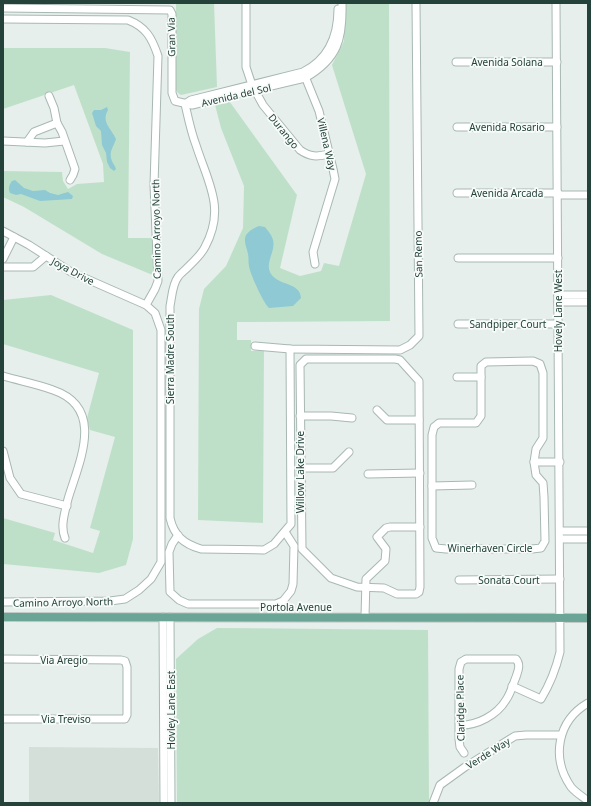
<svg xmlns="http://www.w3.org/2000/svg" width="591" height="806" viewBox="0 0 591 806" font-family="'Noto Sans',sans-serif">
  <style>
    .built { fill: #d4dfda }
    .green { fill: #bfe0c8 }
    .water { fill: #8ec9d4 }
    .lines { fill: none; stroke-linecap: round; stroke-linejoin: round }
    .minor-casing { stroke: #a8b8b2; stroke-width: 9 }
    .major-casing { stroke: #c2cac8; stroke-width: 10 }
    .minor { stroke: #fff; stroke-width: 7 }
    .major { stroke: #6aa596; stroke-width: 8 }
    .labels { text-anchor: middle; stroke-width: 3.5; stroke-linejoin: round; paint-order: stroke }
    .street-label { font-size: 10px; fill: #24423a; stroke: #f7fbf9 }
  </style>
  <rect width="100%" height="100%" fill="#e6efeb"/>
  <!-- built -->
  <path class="built" d="M29,747l129,1 1,55h-130z"/>
  <!-- green -->
  <g class="green">
    <path d="M176,3h38l3,84 -36,8 -3,-2 -2,-3z"/>
    <path d="M344,3h45l1,318 -153,1v18h14v11h13l-1,172 -65,-3 1,-211 5,-20 22,-23 17,-38 1,-42 -23,-58 -7,-27 13,-3 70,97 -17,73 20,8 21,-5 3,-8 15,3 27,-92 -34,-109 12,-24z"/>
    <path d="M3,48h102l25,4 -2,186h25l2,38 -53,-22 -78,-47 -21,-10v-26l59,1 1,9 5,8 9,-5 27,-2 -1,-18 -29,-79 -71,24z"/>
    <path d="M51,295l82,35v209l-7,26 -27,8 -96,-9v-46l52,15 -2,7 40,13 7,-22 -10,-3 25,-91 -25,-7 -3,-12 12,-45 -96,-29v-44z"/>
    <path d="M217,628l211,2 1,173h-252l-1,-144 22,-20z"/>
  </g>
  <!-- water -->
  <g class="water">
    <path d="M107,107l1,3c-7,12 3,18 8,29 -2,7 -8,13 -4,22 1,3 3,4 4,8l-2,2 -4,-3 -3,-6 -1,-9 -4,-8 -1,-14 -5,-5 -4,-13 2,-3h7z"/>
    <path d="M15,180l9,8 9,3 12,-1 5,3 8,2 10,-3 5,4 -1,3 -32,2 -19,-7 -5,1 -6,-2c-2,-4 -1,-8 2,-12z"/>
    <path d="M259,226l6,1c3,4 7,8 8,13 3,12 -9,23 -2,34 8,12 29,8 30,24l-8,8 -24,2c-5,-4 -19,-34 -20,-42 -1,-4 0,-8 -1,-12 -1,-6 -5,-13 -2,-19 3,-4 8,-7 13,-9z"/>
  </g>
  <g class="lines">
    <!-- minor casing -->
    <g class="minor-casing">
      <g id="minor">
        <path d="M246,3v64l6,18 11,20 37,45c10,7 17,7 29,4"/>
        <path d="M3,8l167,2 2,4v79l3,8 17,4 113,-27c33,-19 38,-39 37,-75"/>
        <path d="M3,19l125,1c18,7 24,18 30,36l-4,129 4,96 -3,8 -9,16 9,8 6,17v232l-10,17 -12,11 -14,9 -15,2 -107,1"/>
        <path d="M456,62h101"/>
        <path d="M304,74l15,37 14,58 2,10 -22,73 2,12"/>
        <path d="M49,96l5,12 3,15 5,9 13,37 -2,6 -3,5"/>
        <path d="M185,104c3,13 6,28 11,41 12,38 30,63 9,102 -4,8 -12,15 -18,21 -3,3 -7,6 -9,9 -6,8 -6,20 -8,29v212c4,18 14,26 31,31l63,1 10,-6 17,-20 -1,-175"/>
        <path d="M185,104l6,-4 112,-28c26,-13 35,-36 35,-63"/>
        <path d="M457,127h100"/>
        <path d="M3,141l42,2 19,-2"/>
        <path d="M27,142l7,-10 23,-9"/>
        <path d="M457,193h101"/>
        <path d="M558,195h30"/>
        <path d="M3,231l26,14 42,27 75,33"/>
        <path d="M458,258h100"/>
        <path d="M3,259l11,-22"/>
        <path d="M3,267h30l13,-11"/>
        <path d="M558,295h30"/>
        <path d="M558,302h30"/>
        <path d="M458,324h101"/>
        <path d="M255,346l35,3 110,1 10,-5 9,-9 -3,-333"/>
        <path d="M306,359h89l5,1 19,21 1,206 -1,5 -3,2h-19l-13,-6 -27,-1 -26,-9 -29,-29 -2,-184z"/>
        <path d="M533,361l7,3 3,9v65l-7,11 -2,13 2,13 7,8 1,14 1,44 -4,7 -9,1h-86l-10,-1 -4,-10v-103l2,-8 5,-4h37l5,-7v-50l5,-4z"/>
        <path d="M3,376c17,5 34,8 50,14 53,18 26,72 15,109 -3,13 -8,27 -3,39"/>
        <path d="M457,377h24"/>
        <path d="M377,410l10,10h32"/>
        <path d="M300,416h31l21,2"/>
        <path d="M3,451l7,27 11,16 46,12"/>
        <path d="M534,462h26"/>
        <path d="M300,468h33l16,-16"/>
        <path d="M368,474l52,-1"/>
        <path d="M432,486l40,-1"/>
        <path d="M560,531h28"/>
        <path d="M178,535l-6,9 -3,8 1,40 9,8 9,4h88l7,-3 8,-10 2,-7 1,-38 -9,-14"/>
        <path d="M560,539h28"/>
        <path d="M459,580l101,-1"/>
        <path d="M163,617l1,186"/>
        <path d="M170,617l1,186"/>
        <path d="M365,617l1,-38 19,-18 1,-12 -9,-12 9,-9 4,-1h30"/>
        <path d="M3,659l118,1 4,1 2,6v48l-2,4h-122"/>
        <path d="M512,686l29,13c9,-15 15,-30 19,-47l-4,-649"/>
        <path d="M588,703c-31,18 -37,55 -17,84 4,5 12,10 17,14"/>
        <path d="M459,725c18,1 38,-10 47,-25 5,-7 7,-16 10,-23 2,-6 5,-12 0,-18h-50l-5,3 -2,7v70l1,8 4,6"/>
        <path d="M433,803l7,-18 25,-18 50,-31 11,-1h35"/>
      </g>
    </g>
    <!-- major casing -->
    <g class="major-casing">
      <path id="major" d="M3,617l585,1"/>
    </g>
    <!-- minor -->
    <use href="#minor" class="minor"/>
    <!-- major -->
    <use href="#major" class="major"/>
  </g>
  <g class="labels">
    <!-- street labels -->
    <g class="street-label">
      <text transform="translate(171 37) rotate(-91)" y="4">Gran Via</text>
      <text x="507" y="66">Avenida Solana</text>
      <text transform="translate(236 95) rotate(-13)" y="4">Avenida del Sol</text>
      <text x="507" y="131">Avenida Rosario</text>
      <text transform="translate(284 131) rotate(51)" y="4">Durango</text>
      <text transform="translate(327 144) rotate(77)" y="4">Villena Way</text>
      <text x="507" y="197">Avenida Arcada</text>
      <text transform="translate(156 229) rotate(-91)" y="4">Camino Arroyo North</text>
      <text transform="translate(418 254) rotate(-91)" y="4">San Remo</text>
      <text transform="translate(73 271) rotate(28)" y="4">Joya Drive</text>
      <text transform="translate(558 311) rotate(-90)" y="4">Hovely Lane West</text>
      <text x="508" y="328">Sandpiper Court</text>
      <text transform="translate(170 359) rotate(-90)" y="4">Sierra Madre South</text>
      <text transform="translate(300 472) rotate(-90)" y="4">Willow Lake Drive</text>
      <text x="490" y="552">Winerhaven Circle</text>
      <text x="509" y="584">Sonata Court</text>
      <text transform="translate(63 602) rotate(-1)" y="4">Camino Arroyo North</text>
      <text x="296" y="611">Portola Avenue</text>
      <text x="64" y="664">Via Aregio</text>
      <text transform="translate(460 708) rotate(-91)" y="4">Claridge Place</text>
      <text transform="translate(171 710) rotate(-90)" y="4">Hovley Lane East</text>
      <text x="66" y="723">Via Treviso</text>
      <text transform="translate(488 753) rotate(-32)" y="4">Verde Way</text>
    </g>
  </g>
  <!-- border -->
  <rect width="591" height="806" fill="none" stroke="#24423a" stroke-width="8"/>
</svg>
